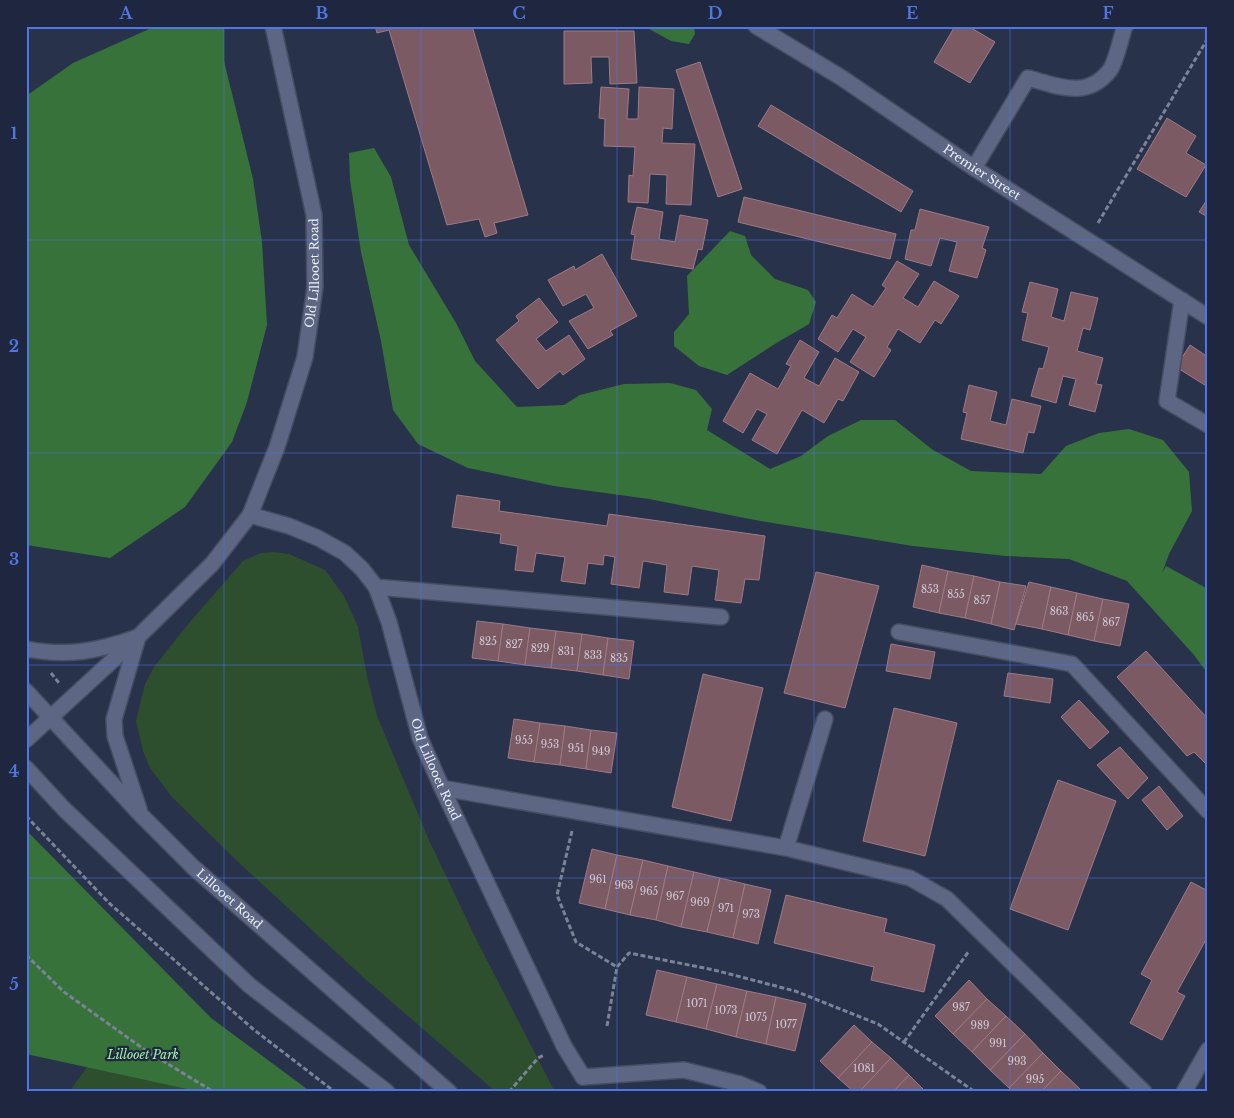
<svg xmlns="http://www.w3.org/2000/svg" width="1234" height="1118" viewBox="0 0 1234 1118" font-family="'Libre Baskerville',serif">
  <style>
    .green { fill: #2d4f2e }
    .forest { fill: #38723b }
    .building { fill: #7b5a64; stroke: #9e7a85 }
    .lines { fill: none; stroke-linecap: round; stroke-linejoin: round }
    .lane-casing { stroke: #464c61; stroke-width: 18 }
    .street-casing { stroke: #464c61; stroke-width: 18 }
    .secondary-casing { stroke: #464c61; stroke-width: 18 }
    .path { stroke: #7b8397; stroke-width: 3; stroke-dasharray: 5 2.5; stroke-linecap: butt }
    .lane { stroke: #5d6784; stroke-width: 15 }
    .street { stroke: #5d6784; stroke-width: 15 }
    .secondary { stroke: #5d6784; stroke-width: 15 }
    .grid { fill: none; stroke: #5076e1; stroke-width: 1; stroke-opacity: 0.55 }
    .labels { text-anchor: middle; stroke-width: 4.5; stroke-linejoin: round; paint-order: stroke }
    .number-label { font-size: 10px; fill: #cecad6 }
    .street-label { font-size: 12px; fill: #eaeffc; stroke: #1f2740 }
    .park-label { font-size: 12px; font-style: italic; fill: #a2f4a4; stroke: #1f2740 }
    .neatline { fill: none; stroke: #5076e1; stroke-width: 2 }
    .grid-label { font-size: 16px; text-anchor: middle; font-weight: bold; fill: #5076e1 }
  </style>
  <rect width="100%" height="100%" fill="#29324b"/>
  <!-- green -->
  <g class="green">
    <path d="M275,552l14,2 36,16 19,26 14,31 9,49 10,40 51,122 47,99 80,155h-59l-132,-114 -128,-118 -64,-63 -22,-29 -7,-17 -7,-30 9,-37 9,-17 35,-44 54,-62 18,-8z"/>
    <path d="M133,1004l134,88h-198z"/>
  </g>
  <!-- forest -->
  <g class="forest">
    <path d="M156,26h68v35l29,118 9,63 5,83 -20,77 -15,40 -47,65 -75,51 -84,-13v-449l47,-33z"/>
    <path d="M644,26h50l1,8 -6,10 -18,-3z"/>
    <path d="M374,148l17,29 18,68 47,78 19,38 42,46 47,-2 16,-10 44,-11 46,-1 26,7 16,19 -5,21 63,39 31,-13 27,-20 33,-16h34l38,30 38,21 70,3 25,-28 33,-13 30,-4 34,11 26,32 3,39 -23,43 -7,19 4,-7 42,23v85l-14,-19 -67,-74 -58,-22 -63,-3 -93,-10 -158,-26 -106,-21 -95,-13 -86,-18 -50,-24 -25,-34 -12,-69 -20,-89 -11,-72 -1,-27z"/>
    <path d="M730,231l15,5 6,19 24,24 33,11 8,12 -7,22 -31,18 -51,33 -28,-9 -25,-20v-14l15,-18 -2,-38z"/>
    <path d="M26,830l185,188 100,74h-110l-175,-38z"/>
  </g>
  <!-- building -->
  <g class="building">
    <path d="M375,26h97l56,189 -34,8 3,10 -12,4 -6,-18 -32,6 -58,-195 -12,3z"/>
    <path d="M955,26h13l27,16 -25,41 -36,-21z"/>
    <path d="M564,31h70l3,52 -27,1 -1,-27h-18l1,26 -28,1z"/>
    <path d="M700,62l42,127 -24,8 -42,-127z"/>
    <path d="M601,87l28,2 -2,30h11l1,-32 35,2 -2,40 -9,-1 -1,15 33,1 -4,61 -25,-1 1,-29 -17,-1 -2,29 -20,-1 1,-27 4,1 2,-29 -31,-1 1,-27 -6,-1z"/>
    <path d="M771,105l142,86 -12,21 -143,-86z"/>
    <path d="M1167,118l29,18 -10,17 20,12 -20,32 -49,-28z"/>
    <path d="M744,197l152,37 -6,25 -152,-37z"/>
    <path d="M1208,198v19l-9,-5z"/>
    <path d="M637,207l26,5 -4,27 16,3 5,-27 28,5 -6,30 -4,-1 -5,20 -62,-10 4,-24 -4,-1z"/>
    <path d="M920,209l69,18 -7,21 4,2 -9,28 -28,-7 8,-29 -17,-4 -9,28 -26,-7 6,-29h4z"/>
    <path d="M602,254l35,62 -27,15 3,4 -25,14 -19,-28 25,-13 -8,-14 -23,12 -15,-26 26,-14 1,4z"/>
    <path d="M897,261l22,13 -16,24 15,9 16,-26 25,15 -18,28 -6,-4 -15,23 -22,-14 -11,18 4,3 -17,27 -24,-15 16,-25 -13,-8 -15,23 -20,-13 14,-24 5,3 15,-24 21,13 13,-19 -4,-3z"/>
    <path d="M1030,282l28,7 -7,28 13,4 7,-29 27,6 -8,32 -7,-2 -6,23 26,7 -7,26 6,1 -7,27 -26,-7 7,-26 -13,-3 -7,27 -25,-7 8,-28 4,1 6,-22 -27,-7 6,-27 -6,-1z"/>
    <path d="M539,298l19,24 -22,17 10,12 23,-16 16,24 -22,16 -3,-4 -22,18 -42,-49 23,-19 -3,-5z"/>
    <path d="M800,340l19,12 -15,26 15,8 16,-28 24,14 -16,29 -5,-2 -14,24 -22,-13 -25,44 -25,-14 15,-26 -10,-5 -14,24 -20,-12 27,-48 28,16 13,-23 -5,-2z"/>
    <path d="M1190,345l18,12v30l-32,-20z"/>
    <path d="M969,385l28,7 -7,29 16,4 6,-26 29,7 -7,27 -6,-1 -5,21 -62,-14 6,-26 -4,-1z"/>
    <path d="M457,495l43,6 -1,10 108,15 2,-12 156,22 -6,44 -14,-1 -4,24 -26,-3 4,-30 -27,-4 -4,29 -24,-3 3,-27 -24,-4 -4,27 -28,-4 4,-27 -11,-2 -1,10 -15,-2 -3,21 -24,-3 4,-24 -29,-4 -3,19 -18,-2 3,-24 -18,-3 1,-9 -49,-7z"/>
    <path d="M922,565l26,6 -9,42 -26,-6z"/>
    <path d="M948,571l26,5 -9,42 -26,-5z"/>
    <path d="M816,572l63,14 -34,122 -61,-15z"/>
    <path d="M974,576l26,6 -9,42 -26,-6z"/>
    <path d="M1000,582l26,4 -12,44 -23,-6z"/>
    <path d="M1029,582l22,5 -9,42 -26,-5z"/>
    <path d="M1051,587l26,6 -9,42 -26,-6z"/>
    <path d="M1077,593l26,6 -9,42 -26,-6z"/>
    <path d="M1103,599l26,5 -9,42 -26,-5z"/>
    <path d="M477,621l26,3 -5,37 -26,-3z"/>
    <path d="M503,624l27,4 -5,37 -27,-4z"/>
    <path d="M530,628l26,3 -5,37 -26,-3z"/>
    <path d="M556,631l26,3 -5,37 -26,-3z"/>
    <path d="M582,634l26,4 -5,37 -26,-4z"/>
    <path d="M608,638l26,3 -5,38 -26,-4z"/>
    <path d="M891,644l44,8 -5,27 -44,-8z"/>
    <path d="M1146,651l62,68v47l-14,-14 -7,4 -70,-79z"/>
    <path d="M1008,673l45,6 -3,24 -46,-7z"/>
    <path d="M703,674l60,14 -32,133 -59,-14z"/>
    <path d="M1079,700l30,32 -19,17 -29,-32z"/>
    <path d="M894,708l63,15 -32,133 -62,-15z"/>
    <path d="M514,719l26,4 -6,39 -26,-4z"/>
    <path d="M540,723l25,3 -5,39 -26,-3z"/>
    <path d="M565,726l26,4 -5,39 -26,-4z"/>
    <path d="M591,730l26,3 -6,40 -25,-4z"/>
    <path d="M1120,747l28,31 -20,21 -31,-34z"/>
    <path d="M1058,780l58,21 -48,129 -58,-21z"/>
    <path d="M1159,786l24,30 -16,14 -25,-30z"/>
    <path d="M592,849l25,6 -12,54 -26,-6z"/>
    <path d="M617,855l26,5 -13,55 -25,-6z"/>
    <path d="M643,860l25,6 -12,54 -26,-5z"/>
    <path d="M668,866l26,6 -13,55 -25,-7z"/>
    <path d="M694,872l26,6 -13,54 -26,-5z"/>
    <path d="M720,878l25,6 -12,54 -26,-6z"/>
    <path d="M1191,882l17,9v45l-31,56 8,4 -23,44 -32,-17 22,-43 -11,-6z"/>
    <path d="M745,884l26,6 -13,54 -25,-6z"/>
    <path d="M786,895l101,24 -3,13 51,13 -11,47 -53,-12 3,-13 -100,-24z"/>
    <path d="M657,970l30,7 -11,45 -30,-7z"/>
    <path d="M687,977l30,7 -11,45 -30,-7z"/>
    <path d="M969,980l18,19 -34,35 -18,-18z"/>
    <path d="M717,984l30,7 -11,46 -30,-8z"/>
    <path d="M747,991l29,6 -10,47 -30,-7z"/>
    <path d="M776,997l30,7 -11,47 -29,-7z"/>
    <path d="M987,999l19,17 -34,36 -19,-18z"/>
    <path d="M1006,1016l19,18 -35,36 -18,-18z"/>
    <path d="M854,1025l18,17 -34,36 -18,-17z"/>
    <path d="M1025,1034l18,19 -34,35 -19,-18z"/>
    <path d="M872,1042l19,16 -32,34h-5l-16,-14z"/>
    <path d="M1043,1053l18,18 -20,21h-28l-4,-4z"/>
    <path d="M891,1058l18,17 -16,17h-34z"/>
    <path d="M1061,1071l19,18 -3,3h-36z"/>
    <path d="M909,1075l17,17h-33z"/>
  </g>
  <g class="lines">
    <!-- lane casing -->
    <g class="lane-casing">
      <g id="lane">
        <path d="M1182,300l-15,101 41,24"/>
        <path d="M376,587l345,30"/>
        <path d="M899,632l173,32 136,147"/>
        <path d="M442,788l344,60 124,30 37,21 197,193"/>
        <path d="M786,848l39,-129"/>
        <path d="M583,1077l101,-7 56,14 19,8"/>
        <path d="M1184,1092l24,-42"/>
      </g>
    </g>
    <!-- street casing -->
    <g class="street-casing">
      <g id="street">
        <path id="s1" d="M756,26l86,52 132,90 234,149"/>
        <path d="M974,168l54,-90c30,8 59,22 82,-8 6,-8 11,-33 15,-44"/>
        <path id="s2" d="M250,515l39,11 29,12 27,15 17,16 14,18 13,35 31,116 22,50 122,258 19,31"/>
        <path id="s3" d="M26,740l112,-103 74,-73 38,-49 27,-68 28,-90 10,-70 -1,-72 -41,-189"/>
      </g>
    </g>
    <!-- secondary casing -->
    <g class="secondary-casing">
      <g id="secondary">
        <path d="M138,637l-24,82 1,17 24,73"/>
        <path d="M26,649c43,8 72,2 112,-12"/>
        <path id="s4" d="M26,691l115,124 52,52 256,225"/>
        <path d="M26,768l38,41 185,176 138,107"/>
      </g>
    </g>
    <!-- path -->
    <g class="path">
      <path d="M1098,223l110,-185"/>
      <path d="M51,673l8,10"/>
      <path d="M26,816l83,87 144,126 82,63"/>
      <path d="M572,831l-15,64 19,47 41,25"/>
      <path d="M26,955l38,37 81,58 69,42"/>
      <path d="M607,1026l10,-59 12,-14 85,17 81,21 83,33 97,68"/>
      <path d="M904,1042l65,-91"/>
      <path d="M509,1092l29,-34 6,-3"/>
    </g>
    <!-- lane -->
    <use href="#lane" class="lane"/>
    <!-- street -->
    <use href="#street" class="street"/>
    <!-- secondary -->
    <use href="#secondary" class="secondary"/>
  </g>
  <!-- grid -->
  <path class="grid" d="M224,26v1066M421,26v1066M617,26v1066M814,26v1066M1010,26v1066M26,240h1182M26,453h1182M26,665h1182M26,878h1182"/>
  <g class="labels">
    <!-- number labels -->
    <g class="number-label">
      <text x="930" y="593">853</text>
      <text x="956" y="598">855</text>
      <text x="982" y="604">857</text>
      <text x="1059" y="615">863</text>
      <text x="1085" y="621">865</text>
      <text x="1111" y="626">867</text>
      <text x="488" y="645">825</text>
      <text x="514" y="648">827</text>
      <text x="540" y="652">829</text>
      <text x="566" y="655">831</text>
      <text x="593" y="659">833</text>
      <text x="619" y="662">835</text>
      <text x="524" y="744">955</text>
      <text x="550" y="748">953</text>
      <text x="576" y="752">951</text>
      <text x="601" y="755">949</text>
      <text x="598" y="883">961</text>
      <text x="624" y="889">963</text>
      <text x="649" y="895">965</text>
      <text x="675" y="900">967</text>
      <text x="700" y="906">969</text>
      <text x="726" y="912">971</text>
      <text x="751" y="918">973</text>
      <text x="697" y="1007">1071</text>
      <text x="961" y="1011">987</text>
      <text x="726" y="1014">1073</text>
      <text x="756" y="1021">1075</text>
      <text x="786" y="1028">1077</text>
      <text x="980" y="1029">989</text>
      <text x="998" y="1047">991</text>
      <text x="1017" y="1065">993</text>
      <text x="864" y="1072">1081</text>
      <text x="1035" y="1083">995</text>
    </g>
    <!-- street labels -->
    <g class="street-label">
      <text dy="4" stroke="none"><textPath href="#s1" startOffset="269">Premier Street</textPath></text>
      <text dy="4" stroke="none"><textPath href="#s3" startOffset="570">Old Lillooet Road</textPath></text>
      <text dy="4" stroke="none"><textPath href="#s2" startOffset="341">Old Lillooet Road</textPath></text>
      <text dy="4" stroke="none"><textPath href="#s4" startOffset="291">Lillooet Road</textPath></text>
    </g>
    <!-- park labels -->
    <g class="park-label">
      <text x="143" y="1059">Lillooet Park</text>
    </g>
  </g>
  <!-- border -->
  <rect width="1234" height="1118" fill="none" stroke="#1f2740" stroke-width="55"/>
  <rect x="28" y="28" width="1178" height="1062" class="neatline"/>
  <g class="grid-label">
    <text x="126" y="19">A</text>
    <text x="322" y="19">B</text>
    <text x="519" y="19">C</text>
    <text x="715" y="19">D</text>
    <text x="912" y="19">E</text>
    <text x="1108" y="19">F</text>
    <text x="14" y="139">1</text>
    <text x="14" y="352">2</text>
    <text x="14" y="565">3</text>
    <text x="14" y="777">4</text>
    <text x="14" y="990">5</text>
  </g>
</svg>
